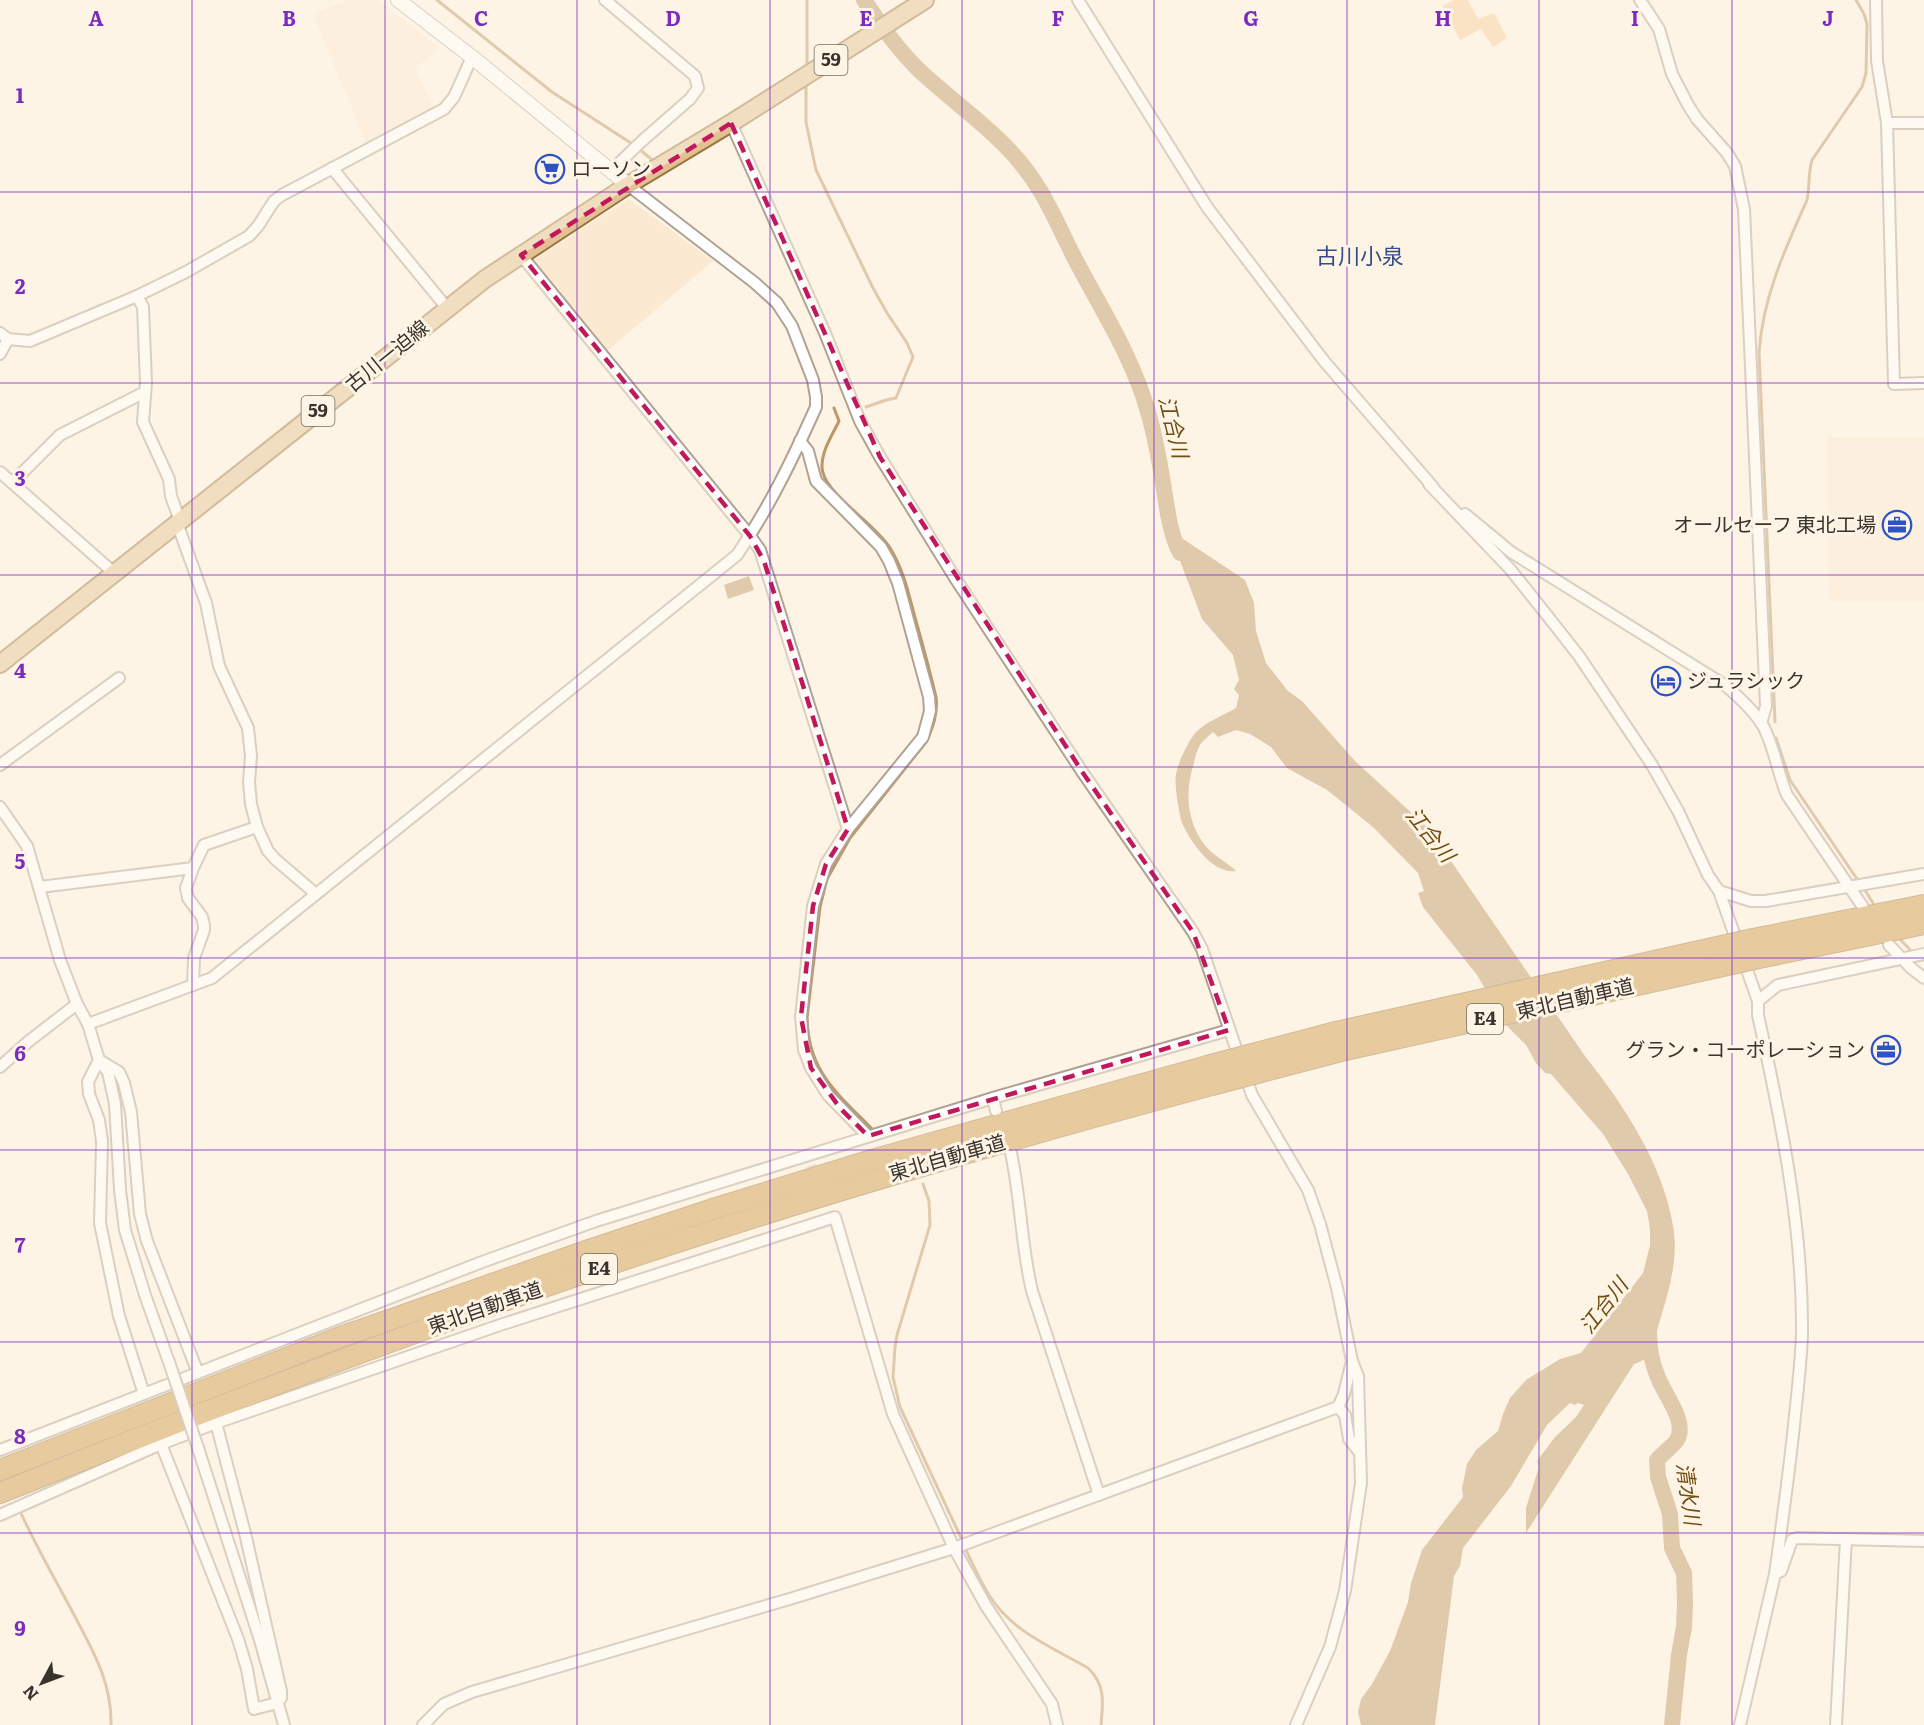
<svg xmlns="http://www.w3.org/2000/svg" width="1924" height="1725" viewBox="0 0 1924 1725" font-family="Literata,'Noto Sans JP',serif">
  <style>
    .built { fill: #fbe9d2 }
    .green { fill: #f6cf9e }
    .water { fill: #bd9766 }
    .lines { fill: none; stroke-linecap: round; stroke-linejoin: round }
    .stream { stroke: #bd9766; stroke-width: 3 }
    .river { stroke: #bd9766; stroke-width: 16 }
    .minor-tunnel { stroke: #d6cdc1; stroke-width: 10; stroke-dasharray: 10 5; stroke-linecap: butt }
    .minor-casing { stroke: #b0a393; stroke-width: 14 }
    .tertiary-casing { stroke: #b0a393; stroke-width: 16 }
    .primary-casing { stroke: #9a7540; stroke-width: 20 }
    .motorway-casing { stroke: #9a7540; stroke-width: 22 }
    .minor { stroke: #fff; stroke-width: 10 }
    .tertiary { stroke: #fff; stroke-width: 14 }
    .primary { stroke: #e2c193; stroke-width: 16 }
    .motorway { stroke: #ce984b; stroke-width: 20 }
    .minor-bridge-casing { stroke: #b0a393; stroke-width: 14; stroke-linecap: butt }
    .motorway-bridge-casing { stroke: #9a7540; stroke-width: 22; stroke-linecap: butt }
    .minor-bridge { stroke: #fff; stroke-width: 10 }
    .motorway-bridge { stroke: #ce984b; stroke-width: 20 }
    .marked { fill: none; stroke: #c2185b; stroke-width: 4.5; stroke-dasharray: 12 8; stroke-linejoin: round }
    .grid { fill: none; stroke: #7b2cbf; stroke-width: 1.5; stroke-opacity: 0.55 }
    .labels { text-anchor: middle; stroke-width: 6; stroke-linejoin: round; paint-order: stroke }
    .shield { fill: #fef4e6; stroke: #736d64; stroke-width: 1.5 }
    .shield-label { font-size: 18px; font-weight: bold; fill: #38332c }
    .poi-label { font-size: 20px; fill: #38332c; stroke: #fef4e6; text-anchor: start }
    .street-label { font-size: 20px; fill: #38332c; stroke: #fef4e6 }
    .water-label { font-size: 21px; font-style: italic; fill: #724d10; stroke: #fef4e6 }
    .quarter-label { font-size: 22px; fill: #354d87; stroke: #fef4e6 }
    .grid-label { font-size: 20px; text-anchor: middle; font-weight: bold; fill: #7b2cbf; stroke: #fef4e6; stroke-width: 6; stroke-linejoin: round; paint-order: stroke }
  </style>
  <rect width="100%" height="100%" fill="#fef4e6"/>
  <!-- built -->
  <g class="built">
    <path d="M348,0h30l62,48 -25,20 18,40 -67,35 -53,-129z"/>
    <path d="M629,199l84,62 -107,91 -72,-92z"/>
    <path d="M1827,437h97v164h-95z"/>
  </g>
  <!-- green -->
  <path class="green" d="M1454,0h14l10,19 16,-6 13,25 -14,9 -12,-18 -21,11 -18,-34z"/>
  <!-- water -->
  <g class="water">
    <path d="M1168,529l77,51 9,23 2,28 10,32 22,28 14,10 52,59 75,69 156,227c38,48 78,108 88,170 6,31 -4,65 -13,94 -6,19 -4,38 -26,44l-108,169v-25l13,-41 -2,-6 18,-24 21,-20 8,-12 -6,-2 -3,2 -5,-2 -23,22 -36,61 -48,62 -3,18 -6,10 -19,149h-74l-3,-13 3,-13 11,-15 18,-33 18,-49 3,-19 11,-33 41,-53 -1,-9 5,-24 9,-14 22,-19 5,-17 7,-16 16,-18 34,-21 21,-6 62,-80 7,-28v-16l-3,-18 -19,-37 -25,-40 -52,-60 -6,-1 -9,-10 -10,-18 -18,-18 -31,-52 -54,-68 -5,-14 6,-2 -6,-18 -45,-46 -46,-37 -40,-22 -16,-21 -21,-13 -14,-4 -18,7 -5,-5c-4,4 -10,8 -13,13 -3,5 -5,12 -6,18 -9,27 -8,57 10,81 9,12 22,17 32,27 -22,4 -45,-28 -53,-46 -4,-8 -9,-43 -7,-51 3,-13 11,-31 20,-42 10,-10 28,-17 40,-24l3,-13 -5,-6 5,-9 -6,-25 -31,-36z"/>
    <path d="M749,576l5,14 -26,9 -4,-14z"/>
  </g>
  <g class="lines">
    <!-- stream -->
    <g class="stream">
      <path d="M437,0l115,92 82,53"/>
      <path d="M807,69v-69"/>
      <path d="M806,81v41l10,48 57,118 14,25 20,30 6,14 -17,41 -10,2 -20,7"/>
      <path d="M639,149l16,13"/>
      <path d="M834,408l5,13c-7,15 -21,35 -16,52 6,23 53,52 67,75 14,22 19,48 26,73 7,25 14,51 20,76 2,17 -3,30 -10,45l-76,96 -23,41 -7,28 -13,111c1,54 31,76 66,112"/>
      <path d="M1775,722l-16,-370c4,-55 26,-103 48,-152 3,-14 1,-27 5,-40l50,-73 4,-14 1,-49 -3,-10 -8,-14"/>
      <path d="M1776,738l14,42 69,102"/>
      <path d="M1863,887l10,16"/>
      <path d="M1898,937l16,17"/>
      <path d="M923,1184l6,17 1,24 -33,110 -2,12 -2,30 7,30 62,133"/>
      <path d="M20,1511c15,33 33,65 51,98 20,39 41,71 40,116"/>
      <path d="M966,1550c7,15 14,31 23,45 23,37 63,52 99,73 18,17 15,35 13,57"/>
    </g>
    <!-- river -->
    <g class="river">
      <path d="M864,0c17,25 34,50 56,71 44,41 90,68 121,121 13,22 23,46 35,69 26,49 57,97 72,151 7,23 11,47 15,71 4,24 6,48 17,70"/>
      <path d="M1649,1333c0,15 2,27 8,42 6,18 31,46 20,65 -2,4 -15,14 -20,20l1,17 12,37 2,34 12,25 1,30 -1,24 -5,28 -7,70"/>
    </g>
    <!-- minor-tunnel -->
    <path class="minor-tunnel" d="M811,1165l6,17"/>
    <!-- minor casing -->
    <g class="minor-casing">
      <g id="minor">
        <path d="M605,0l90,76 3,12 -8,11 -48,42 -31,30"/>
        <path d="M1078,0l129,207 117,154 109,126"/>
        <path d="M1640,0l19,29 13,45 16,31 9,14 30,34 8,13 9,43 22,497 -5,17"/>
        <path d="M1876,0l1,61 10,62 7,261 30,-1"/>
        <path d="M731,123l94,210 35,88 20,36 77,124 126,192 110,159 9,17 50,146 56,95 12,34 17,64 15,73 6,15 3,107 -16,108 -15,56 -34,78"/>
        <path d="M1887,123h37"/>
        <path d="M332,168l115,140"/>
        <path d="M521,255l229,281 10,14 88,279"/>
        <path d="M137,296l6,11 3,76 -3,39 26,57 2,17 9,25"/>
        <path d="M0,333l8,6 22,2 107,-45 49,-24 63,-36 9,-10 16,-25 8,-6 162,-86 10,-12 18,-40"/>
        <path d="M0,354l8,-15"/>
        <path d="M800,441l8,10 8,30 65,66 8,14 9,22 31,114 1,14 -7,26 -75,92 -22,35 -13,42 -12,111 3,33 7,18 17,27 40,41"/>
        <path d="M0,472l114,101"/>
        <path d="M12,483l48,-48 85,-43"/>
        <path d="M1429,484l81,85 36,45 33,42 73,109 26,46 30,64 11,16 39,110v14c23,105 45,211 44,319 -1,30 -5,61 -8,91 -5,49 -12,99 -19,149l6,-3 11,-31 5,-2 127,3"/>
        <path d="M1465,514l46,38 215,134c14,12 26,23 36,38 11,18 16,50 25,71l76,112"/>
        <path d="M177,523l29,80 13,63 29,62 3,28 -2,26 2,22 6,23 11,24 7,8 41,35"/>
        <path d="M0,765l119,-87"/>
        <path d="M0,807l27,39 33,114 17,44 11,20 11,36 9,12 7,32 5,86 5,40 20,65 25,70"/>
        <path d="M40,887l153,-19"/>
        <path d="M1719,891l32,10h15l158,-27"/>
        <path d="M1889,945l22,23 13,10"/>
        <path d="M193,985l1,-27 10,-28v-5l-2,-8 -14,-19 -2,-10 7,-20 11,-23 53,-18"/>
        <path d="M1758,1001l20,-16 146,-31"/>
        <path d="M88,1024l124,-46 525,-423c32,-47 56,-97 79,-148v-10l-3,-17 -21,-54 -15,-23 -22,-20 -127,-98"/>
        <path d="M0,1067l29,-26 48,-37"/>
        <path d="M993,1098l3,13"/>
        <path d="M1011,1153c10,46 10,92 21,138l67,204"/>
        <path d="M1352,1361l-8,33 -6,13 7,8 4,24 11,14"/>
        <path d="M144,1394l-25,-78 -19,-93 2,-82 -3,-21 -10,-26 -1,-12 11,-22 20,12 5,11 7,29 9,102 7,27 51,132"/>
        <path d="M161,1444l55,-21 287,-99 332,-107 58,197 61,134 32,58 66,98 5,21"/>
        <path d="M198,1448l62,192 24,85"/>
        <path d="M0,1450l482,-188 114,-41 397,-123 236,-68"/>
        <path d="M0,1515l161,-71 77,195 9,30 7,40 23,-6 4,-5v-7l-36,-158 -29,-110"/>
        <path d="M423,1725l21,-21 28,-12 321,-94 161,-50 384,-141"/>
        <path d="M1740,1725l35,-151"/>
        <path d="M1836,1725l10,-186"/>
      </g>
    </g>
    <!-- tertiary casing -->
    <g class="tertiary-casing">
      <path id="tertiary" d="M398,0l74,57 156,128"/>
    </g>
    <!-- primary casing -->
    <g class="primary-casing">
      <path id="primary" d="M0,664l485,-385 143,-94 108,-65 189,-120"/>
    </g>
    <!-- motorway casing -->
    <g class="motorway-casing">
      <g id="motorway">
        <path d="M1753,939l171,-34"/>
        <path d="M1759,958l165,-34"/>
        <path d="M0,1470l338,-132 251,-88 127,-42 159,-49 332,-93"/>
        <path d="M0,1493c239,-96 479,-188 724,-266 161,-52 324,-98 488,-142"/>
      </g>
    </g>
    <!-- minor -->
    <use href="#minor" class="minor"/>
    <!-- tertiary -->
    <use href="#tertiary" class="tertiary"/>
    <!-- primary -->
    <use href="#primary" class="primary"/>
    <!-- motorway -->
    <use href="#motorway" class="motorway"/>
    <!-- minor-bridge casing -->
    <g class="minor-bridge-casing">
      <path id="minor-bridge" d="M170,1365l28,83"/>
    </g>
    <!-- motorway-bridge casing -->
    <g class="motorway-bridge-casing">
      <g id="motorway-bridge">
        <path d="M1207,1066l129,-34 417,-93"/>
        <path d="M1212,1085l129,-34 418,-93"/>
      </g>
    </g>
    <!-- minor-bridge -->
    <use href="#minor-bridge" class="minor-bridge"/>
    <!-- motorway-bridge -->
    <use href="#motorway-bridge" class="motorway-bridge"/>
  </g>
  <!-- marked area -->
  <path d="M0 0H1924V1725H0ZM731,123l149,334 203,316 110,159 36,98 -361,106 -28,-28 -29,-40 -10,-51 12,-111 13,-42 22,-35 -84,-268 -14,-25 -229,-281z" fill="#fef4e6" fill-opacity=".55" fill-rule="evenodd"/>
  <path class="marked" d="M731,123l149,334 203,316 110,159 36,98 -361,106 -28,-28 -29,-40 -10,-51 12,-111 13,-42 22,-35 -84,-268 -14,-25 -229,-281z"/>
  <!-- grid -->
  <path class="grid" d="M192,0v1725M385,0v1725M577,0v1725M770,0v1725M962,0v1725M1154,0v1725M1347,0v1725M1539,0v1725M1732,0v1725M0,192h1924M0,383h1924M0,575h1924M0,767h1924M0,958h1924M0,1150h1924M0,1342h1924M0,1533h1924"/>
  <!-- icons -->
  <defs>
    <g id="supermarket-ring" transform="scale(1.5)"><circle r="9.5" fill="#fef4e6" stroke="#2e54c3" stroke-width="1.5"/><path d="M-6-5.5h2.5l.6 2H6L4.5 2H-2.5L-4.4-4H-6ZM-1.5 3.2a1.3 1.3 0 1 0 .1 0ZM3 3.2a1.3 1.3 0 1 0 .1 0Z" fill="#2e54c3"/></g>
    <g id="office-ring" transform="scale(1.5)"><circle r="9.5" fill="#fef4e6" stroke="#2e54c3" stroke-width="1.5"/><path d="M-6-3h4V-5.5h4V-3h4V5H-6ZM-1-4.5V-3h2v-1.5ZM-6 0V1H6V0Z" fill="#2e54c3"/></g>
    <g id="hotel-ring" transform="scale(1.5)"><circle r="9.5" fill="#fef4e6" stroke="#2e54c3" stroke-width="1.5"/><path d="M-6-4.5h1.5V1H6V5H4.5V3h-9V5H-6ZM-4 0a1.8 1.8 0 1 1 3.6 0ZM.5 0V-2.5h3Q6-2.5 6 0Z" fill="#2e54c3"/></g>
  </defs>
  <g fill-rule="evenodd">
    <use href="#supermarket-ring" x="550" y="169"/>
    <use href="#office-ring" x="1897" y="525"/>
    <use href="#hotel-ring" x="1666" y="681"/>
    <use href="#office-ring" x="1886" y="1050"/>
  </g>
  <g class="labels">
    <!-- shield labels -->
    <g class="shield">
      <rect x="814.5" y="45" width="33" height="30" rx="4.5"/>
      <rect x="301.5" y="396" width="33" height="30" rx="4.5"/>
      <rect x="1467" y="1004" width="36" height="30" rx="4.5"/>
      <rect x="581" y="1254" width="36" height="30" rx="4.5"/>
    </g>
    <g class="shield-label">
      <text x="831" y="66">59</text>
      <text x="318" y="417">59</text>
      <text x="1485" y="1025">E4</text>
      <text x="599" y="1275">E4</text>
    </g>
    <!-- poi labels -->
    <g class="poi-label">
      <text x="571" y="176">ローソン</text>
      <text x="1876" y="532" text-anchor="end">オールセーフ 東北工場</text>
      <text x="1687" y="688">ジュラシック</text>
      <text x="1865" y="1057" text-anchor="end">グラン・コーポレーション</text>
    </g>
    <!-- street labels -->
    <g class="street-label">
      <text transform="translate(387 356) rotate(-39)" y="7">古川一迫線</text>
      <text transform="translate(1575 999) rotate(-13)" y="7">東北自動車道</text>
      <text transform="translate(947 1158) rotate(-16)" y="7">東北自動車道</text>
      <text transform="translate(485 1308) rotate(-19)" y="7">東北自動車道</text>
    </g>
    <!-- water labels -->
    <g class="water-label">
      <text transform="translate(1173 427) rotate(76)" y="7">江合川</text>
      <text transform="translate(1430 835) rotate(51)" y="7">江合川</text>
      <text transform="translate(1604 1306) rotate(-52)" y="7">江合川</text>
      <text transform="translate(1688 1494) rotate(82)" y="7">清水川</text>
    </g>
    <!-- quarter labels -->
    <g class="quarter-label">
      <text x="1360" y="264">古川小泉</text>
    </g>
  </g>
  <g class="grid-label">
    <text x="96" y="26">A</text>
    <text x="289" y="26">B</text>
    <text x="481" y="26">C</text>
    <text x="673" y="26">D</text>
    <text x="866" y="26">E</text>
    <text x="1058" y="26">F</text>
    <text x="1251" y="26">G</text>
    <text x="1443" y="26">H</text>
    <text x="1635" y="26">I</text>
    <text x="1828" y="26">J</text>
    <text x="20" y="103">1</text>
    <text x="20" y="294">2</text>
    <text x="20" y="486">3</text>
    <text x="20" y="678">4</text>
    <text x="20" y="869">5</text>
    <text x="20" y="1061">6</text>
    <text x="20" y="1253">7</text>
    <text x="20" y="1444">8</text>
    <text x="20" y="1636">9</text>
  </g>
  <!-- north arrow -->
  <g transform="translate(42 1683) rotate(229)" stroke="#fef4e6" stroke-width="4.5" paint-order="stroke">
  <path d="M0-4.5L10 22L0 15L-10 22Z" fill="#38332c"/>
  <text y="-9" font-size="16" font-weight="bold" text-anchor="middle" fill="#38332c">N</text>
  </g>
</svg>
